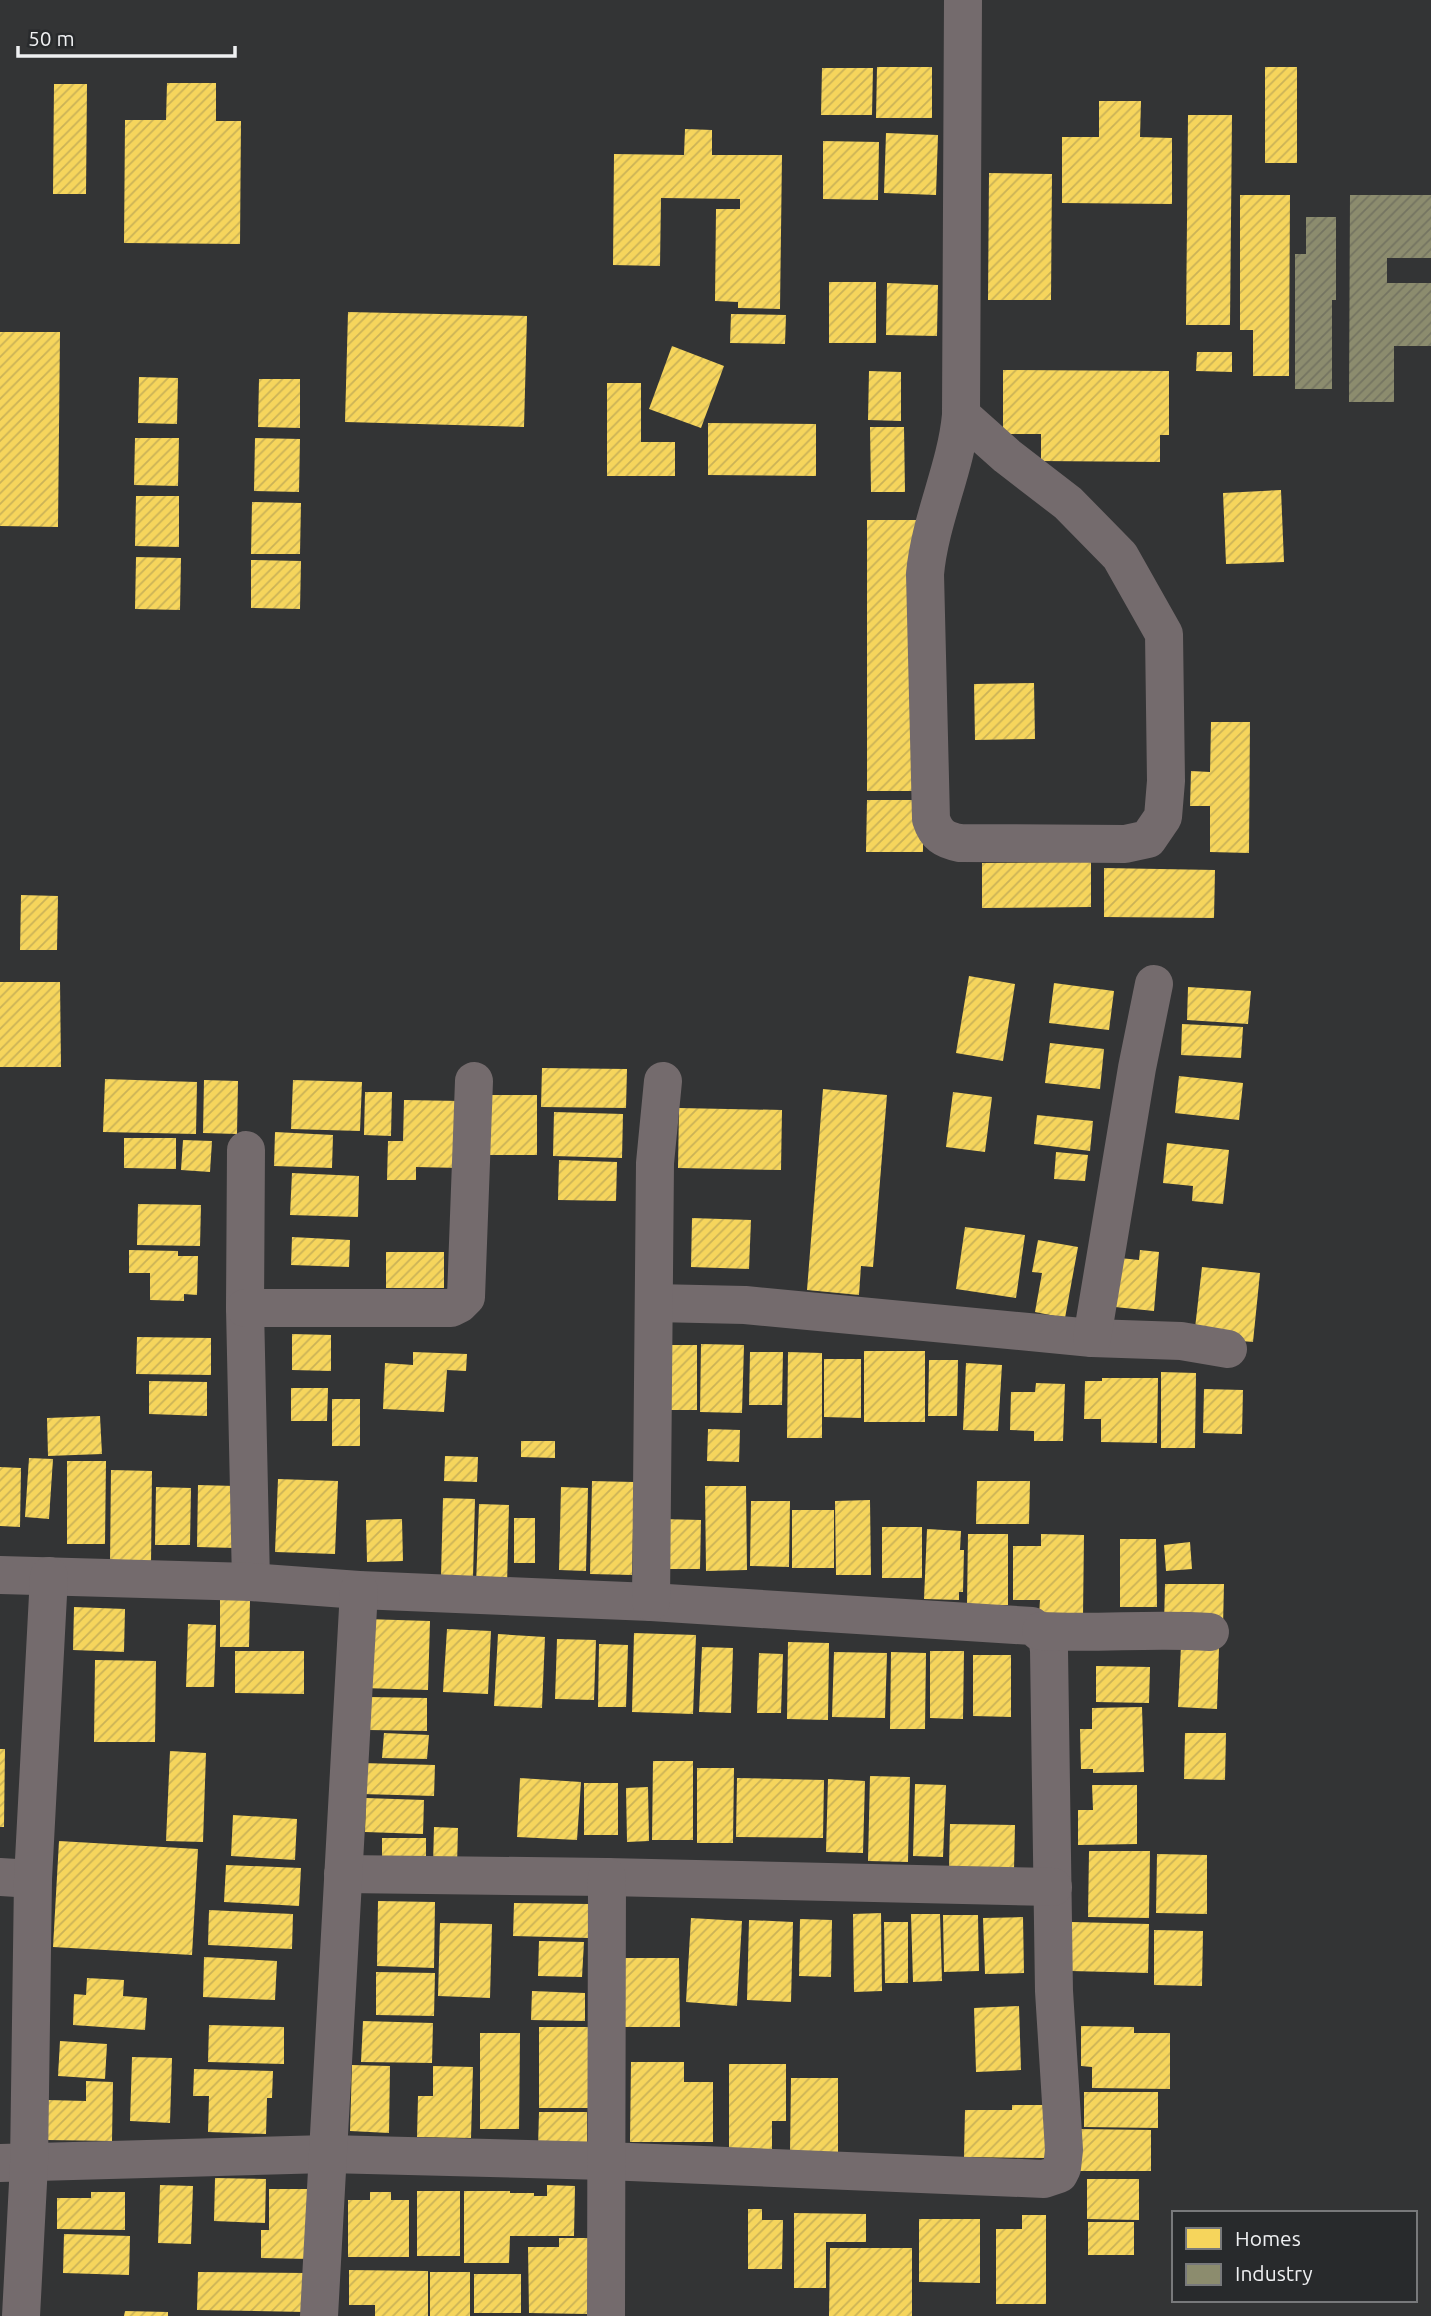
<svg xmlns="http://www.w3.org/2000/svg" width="1431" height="2316" viewBox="0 0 1431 2316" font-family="Ubuntu,sans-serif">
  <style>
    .homes { fill: url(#homes-hatch) }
    .industry { fill: url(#industry-hatch) }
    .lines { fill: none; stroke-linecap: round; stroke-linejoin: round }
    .minor { stroke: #746b6d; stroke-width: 38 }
  </style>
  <defs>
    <pattern id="homes-hatch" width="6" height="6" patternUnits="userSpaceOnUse" patternTransform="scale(1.75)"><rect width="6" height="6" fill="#f6d55c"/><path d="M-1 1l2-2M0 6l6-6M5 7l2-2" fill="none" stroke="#cab257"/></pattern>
    <pattern id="industry-hatch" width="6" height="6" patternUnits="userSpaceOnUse" patternTransform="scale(1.75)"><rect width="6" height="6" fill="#8c8c6e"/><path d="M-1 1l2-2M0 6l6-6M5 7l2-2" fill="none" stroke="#747461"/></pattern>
  </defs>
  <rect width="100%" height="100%" fill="#333435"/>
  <!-- homes -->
  <g class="homes">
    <path d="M877,67h55v51h-56z"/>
    <rect x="1265" y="67" width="32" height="96"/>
    <path d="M822,68h51l-1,47h-51z"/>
    <path d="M167,83h49v38h25l-1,123 -116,-1 1,-123h41z"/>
    <path d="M54,84h33l-1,110h-33z"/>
    <path d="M1099,101h42l-1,36 32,1v66l-110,-1v-66h37z"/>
    <path d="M1188,115h44l-2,210h-44z"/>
    <path d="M685,129l27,1v25h70l-2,154 -42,-1v-6l-23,-1 1,-92h24v-10l-79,-1 -1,68 -47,-1 1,-111 70,1z"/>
    <path d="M886,133l52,2 -2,60 -52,-2z"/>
    <path d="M823,141l56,1 -1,58 -55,-1z"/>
    <path d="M989,173l63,1 -1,126h-63z"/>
    <path d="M1240,195h50l-1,181h-36v-46h-13z"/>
    <rect x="829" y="282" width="47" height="61"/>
    <path d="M887,283l51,2 -1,51 -51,-1z"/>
    <path d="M348,312l179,4 -3,111 -179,-5z"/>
    <path d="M731,314l55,1 -1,29 -55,-1z"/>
    <path d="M0,332h60l-2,195 -58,-1z"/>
    <path d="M672,346l52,20 -23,62 -52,-19z"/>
    <path d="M1197,352h35v20l-36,-1z"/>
    <path d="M1003,370l166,1v64h-9v27l-119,-1v-27h-38z"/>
    <path d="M869,371l32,1v49l-33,-1z"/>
    <path d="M139,377l39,1 -1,46 -39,-1z"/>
    <path d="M259,379h41v49l-42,-1z"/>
    <path d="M607,383h34v59h34v34h-68z"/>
    <path d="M708,423l108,1v52l-108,-1z"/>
    <path d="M870,427h34l1,65h-34z"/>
    <path d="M135,438h44l-1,48 -44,-1z"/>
    <path d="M255,438l45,1 -1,53 -45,-1z"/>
    <path d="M1281,490l3,72 -58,2 -3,-71z"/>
    <path d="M136,496h43v51l-44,-1z"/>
    <path d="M252,502l49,1 -1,51h-49z"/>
    <rect x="867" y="520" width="54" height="271"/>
    <path d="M136,557l45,1 -1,52 -45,-1z"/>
    <path d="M251,560l50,1 -1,48 -49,-1z"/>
    <path d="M1034,683l1,56 -60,1 -1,-56z"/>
    <path d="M1211,722h39l-1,131 -39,-1v-46h-20l1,-35 19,1z"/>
    <path d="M867,800h56v52h-57z"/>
    <path d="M1091,862v45l-109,1v-45z"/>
    <path d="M1104,868l111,2 -1,48 -110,-1z"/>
    <path d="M21,895l37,1 -1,54h-37z"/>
    <path d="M969,976l46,8 -12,77 -47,-8z"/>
    <path d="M0,982h60l1,85h-61z"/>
    <path d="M1054,983l60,8 -5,39 -60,-7z"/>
    <path d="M1188,987l63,4 -3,33 -61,-4z"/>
    <path d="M1182,1024l61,3 -2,31 -60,-3z"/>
    <path d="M1050,1043l54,6 -4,40 -55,-6z"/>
    <path d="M542,1068l85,1 -1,39 -85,-1z"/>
    <path d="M1179,1076l64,7 -4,37 -64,-7z"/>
    <path d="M105,1079l92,3 -1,52 -93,-2z"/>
    <path d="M204,1080l34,1 -1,53 -34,-1z"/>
    <path d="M293,1080l69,2 -2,49 -69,-2z"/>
    <path d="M823,1089l64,6 -14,172 -12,-1 -2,29 -52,-5z"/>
    <path d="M365,1092h27l-1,44 -27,-1z"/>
    <path d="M953,1092l39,5 -7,55 -39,-5z"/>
    <rect x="486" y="1095" width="51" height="60"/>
    <path d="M404,1100l57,1 -1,67 -44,-1v13h-29l1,-39h15z"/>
    <path d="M679,1108l103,2 -1,60 -103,-2z"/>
    <path d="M554,1112l69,2 -1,44 -69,-2z"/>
    <path d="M1037,1115l56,6 -3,30 -56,-7z"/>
    <path d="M275,1132l58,3 -1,33 -58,-2z"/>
    <path d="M124,1138h52v31l-52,-1z"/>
    <path d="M183,1140l29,1 -2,31 -29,-2z"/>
    <path d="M1167,1143l62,7 -6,54 -31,-3 1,-15 -30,-3z"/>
    <path d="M1056,1152l32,3 -3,26 -31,-2z"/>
    <path d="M559,1160l58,2 -1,39 -58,-1z"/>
    <path d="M292,1173l67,3 -1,41 -68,-2z"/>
    <path d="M138,1204l63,1 -1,41 -63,-1z"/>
    <path d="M692,1218l59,2 -2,49 -58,-2z"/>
    <path d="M965,1227l60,8 -9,63 -60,-9z"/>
    <path d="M292,1237l58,3 -1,27 -58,-2z"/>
    <path d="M1038,1240l40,7 -13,71 -30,-6 7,-39 -10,-1z"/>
    <path d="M129,1250l49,1v5h20l-1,39 -13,-1v7l-34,-1v-27h-21z"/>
    <path d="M1140,1250l19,2 -5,59 -39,-4 5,-49 19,2z"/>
    <rect x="386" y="1252" width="58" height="36"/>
    <path d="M1202,1267l58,6 -7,69 -59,-5z"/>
    <path d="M292,1334l39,1v36l-39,-1z"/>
    <path d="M137,1337l74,1v37l-75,-1z"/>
    <path d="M701,1344l43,1 -2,68 -42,-1z"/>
    <path d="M659,1345h38v65h-37z"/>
    <rect x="864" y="1351" width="61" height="71"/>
    <path d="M413,1352l54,2 -1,17 -19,-1 -3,42 -61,-3 2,-46 28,2z"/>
    <path d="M750,1352h33l-1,53h-33z"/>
    <path d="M788,1352l34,1v85h-35z"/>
    <path d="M824,1359h37v59l-37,-1z"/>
    <path d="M929,1360h29l-1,56h-29z"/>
    <path d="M966,1363l36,2 -4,66 -35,-1z"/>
    <path d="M1161,1372l35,1 -1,75h-34z"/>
    <path d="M1102,1378h56l-1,65 -56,-1v-23h-17l1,-38h17z"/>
    <path d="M149,1381l58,1v34l-58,-2z"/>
    <path d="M1036,1383l29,1 -2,57h-29v-10l-24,-1 1,-38h24z"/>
    <path d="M291,1388h37l-1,33h-36z"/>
    <path d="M1204,1389l39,1 -1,44 -39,-1z"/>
    <rect x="332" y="1399" width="28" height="47"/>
    <path d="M100,1416l2,38 -54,2 -1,-38z"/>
    <path d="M708,1429l32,1 -1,32 -32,-1z"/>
    <path d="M521,1441h34v17l-34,-1z"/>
    <path d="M445,1456l33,1 -1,25 -33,-1z"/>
    <path d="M29,1458l24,1 -4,60 -24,-2z"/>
    <path d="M67,1461h39l-1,83h-38z"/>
    <path d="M0,1467l21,1 -1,59 -20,-1z"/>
    <path d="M111,1470l41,1 -1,93h-41z"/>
    <path d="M278,1479l60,2 -3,73 -60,-2z"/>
    <path d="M592,1481l42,1 -2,93 -42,-1z"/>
    <path d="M977,1481h53l-1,43h-53z"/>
    <path d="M198,1485l38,1 -1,62 -38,-1z"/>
    <path d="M705,1486h41l1,84 -41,1z"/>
    <path d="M156,1487l35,1 -1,57h-35z"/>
    <path d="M561,1487l27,1 -2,83 -27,-1z"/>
    <path d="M443,1498l32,1 -2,79 -32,-1z"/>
    <path d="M870,1500l1,75h-35l-1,-74z"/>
    <path d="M751,1501h39l-1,66 -39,-1z"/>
    <path d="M479,1504l30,1 -2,81 -31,-1z"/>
    <rect x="792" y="1510" width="42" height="58"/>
    <rect x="514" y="1518" width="21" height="45"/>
    <path d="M402,1519l1,42 -36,1 -1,-42z"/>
    <path d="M661,1519l40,1 -1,49h-40z"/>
    <rect x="882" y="1527" width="40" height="51"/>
    <path d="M927,1529l34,2 -1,19h4l-1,42h-4v8l-35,-1z"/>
    <path d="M968,1534h40v71h-41z"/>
    <path d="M1041,1534l43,1 -1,81 -44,-1 1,-15h-27v-54h28z"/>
    <path d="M1120,1539h36l1,68h-37z"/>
    <path d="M1190,1542l2,27 -26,2 -2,-26z"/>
    <path d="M1165,1584h59l-1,42 -59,-1z"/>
    <path d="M220,1600h30l-1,47h-29z"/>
    <path d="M74,1607l51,2 -1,43 -51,-2z"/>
    <path d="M365,1619l65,2 -2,69 -65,-2z"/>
    <path d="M188,1624l28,1 -2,62h-28z"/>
    <path d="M447,1629l44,2 -3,63 -45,-2z"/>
    <path d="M634,1633l62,2 -3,79 -61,-2z"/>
    <path d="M498,1634l47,3 -3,71 -48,-2z"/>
    <path d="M557,1639l39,1 -2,60 -39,-1z"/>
    <path d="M788,1642l41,1 -1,77 -41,-1z"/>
    <path d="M599,1644l29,1 -2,62h-28z"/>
    <path d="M1181,1646l38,2 -2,61 -39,-2z"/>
    <path d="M702,1647l31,1 -2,65 -32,-1z"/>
    <path d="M235,1651h69v43l-69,-1z"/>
    <path d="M930,1651h34l-1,68 -33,-1z"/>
    <path d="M834,1652l53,1 -2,65 -53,-1z"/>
    <path d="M891,1652l35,1 -1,76h-35z"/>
    <path d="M759,1653l24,1 -2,59h-24z"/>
    <path d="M973,1655h38v62l-38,-1z"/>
    <path d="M95,1660l61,1 -1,81h-61z"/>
    <path d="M1096,1666l54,1 -1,36 -53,-1z"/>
    <path d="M370,1697l57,1v33l-58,-1z"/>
    <path d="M1142,1707l2,65 -51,1v-4h-12l-1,-40h12v-21z"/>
    <path d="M384,1733l45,2 -2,24 -45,-1z"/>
    <path d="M1185,1733h41l-1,47 -41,-1z"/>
    <path d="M0,1749h5l-1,78h-4z"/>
    <path d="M170,1751l36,2 -3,89 -37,-1z"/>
    <path d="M653,1761h40v79h-41z"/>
    <path d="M362,1763l73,2 -1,31 -73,-2z"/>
    <path d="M697,1768h37l-1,75h-36z"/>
    <path d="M870,1776l40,1 -2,85 -40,-1z"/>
    <path d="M520,1778l61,4 -4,58 -60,-3z"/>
    <path d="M737,1778l87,2 -1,58 -87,-1z"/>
    <path d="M828,1779l37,2 -2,72 -37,-1z"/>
    <rect x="584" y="1783" width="34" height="52"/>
    <path d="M915,1784l31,1 -3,72 -30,-1z"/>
    <path d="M1092,1785h45v59l-59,1v-35h15z"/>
    <path d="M648,1787l1,54 -22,1 -1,-54z"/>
    <path d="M366,1798l58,2 -1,34 -58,-2z"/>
    <path d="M233,1815l64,4 -2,41 -64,-4z"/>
    <path d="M950,1824l65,1 -1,45 -65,-2z"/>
    <path d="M434,1827l24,1 -1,38 -24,-1z"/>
    <rect x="382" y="1838" width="44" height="27"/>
    <path d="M59,1841l139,8 -6,106 -139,-8z"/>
    <path d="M1089,1851h61l-1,67 -61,-1z"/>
    <path d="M1157,1854l50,1v59l-51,-1z"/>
    <path d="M226,1865l75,3 -2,38 -75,-4z"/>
    <path d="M378,1901l57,1 -1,66 -57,-2z"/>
    <path d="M514,1903l75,1 -1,34 -75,-2z"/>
    <path d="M209,1910l84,4 -1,35 -84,-4z"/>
    <path d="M881,1913l1,78 -28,1 -1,-78z"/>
    <path d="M911,1914h29l2,67 -29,1z"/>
    <path d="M943,1915h35l1,56 -35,1z"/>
    <path d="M1023,1917l1,56 -39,1 -2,-56z"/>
    <path d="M691,1918l51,3 -5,85 -51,-4z"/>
    <path d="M800,1919l32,1 -1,57 -32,-1z"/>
    <path d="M749,1920l44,2 -2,80 -44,-2z"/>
    <path d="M884,1922h24v61h-23z"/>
    <path d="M1072,1922l77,2 -1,49 -77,-2z"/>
    <path d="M440,1923l52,1 -2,74 -52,-2z"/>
    <path d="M1154,1930l49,1 -1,55 -48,-1z"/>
    <path d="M539,1941l45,1 -2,35 -44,-1z"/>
    <path d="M204,1957l73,4 -2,39 -72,-3z"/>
    <path d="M625,1958h54l1,69h-55z"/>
    <path d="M376,1972l59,1 -1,43 -58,-1z"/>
    <path d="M87,1978l37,2 -1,16 24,2 -2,32 -72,-5 1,-31 12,1z"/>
    <path d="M532,1991l53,2v28l-54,-1z"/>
    <path d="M1019,2006l2,64 -45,2 -2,-64z"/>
    <path d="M363,2021l70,2 -1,40 -71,-1z"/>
    <path d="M209,2025l75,2v37l-76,-2z"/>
    <path d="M1081,2026l53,1v6h36v56l-78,-1v-21l-11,-1z"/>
    <rect x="539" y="2027" width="49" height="81"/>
    <path d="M480,2033h40l-1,96h-39z"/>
    <path d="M60,2041l47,3 -2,35 -47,-3z"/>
    <path d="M132,2057l40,1 -2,65 -40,-2z"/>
    <path d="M631,2062h53v20h29v60h-83z"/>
    <path d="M729,2064h57v57h-14v30h-43z"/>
    <path d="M352,2065l38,1 -1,67 -39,-2z"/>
    <path d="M433,2066l40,1 -2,71 -54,-1 1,-41h15z"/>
    <path d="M194,2069l79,2 -1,27h-5l-1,36 -58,-2 1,-36h-16z"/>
    <path d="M791,2078h47v76l-48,-1z"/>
    <path d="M86,2081l27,1 -1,59 -65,-1 1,-40 38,1z"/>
    <path d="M1084,2092h74v36l-74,-1z"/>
    <path d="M1012,2105h35v53l-83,-1 1,-47h47z"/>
    <path d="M539,2112h48v35h-49z"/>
    <path d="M1077,2129l74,1v41h-74z"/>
    <path d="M215,2178l51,1 -1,44 -51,-2z"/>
    <path d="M1087,2179h52v41l-52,-1z"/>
    <path d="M160,2185l33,1 -2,58 -33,-1z"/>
    <path d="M547,2185l28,1 -1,50h-64l-1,27h-45v-72h46v2h24v3h13z"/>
    <path d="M269,2189h41v70l-49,-1v-28h8z"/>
    <rect x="417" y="2191" width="43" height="65"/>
    <path d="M91,2192h34v38l-68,-1v-31h34z"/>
    <path d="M370,2192h21v8h18v57h-61v-57h22z"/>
    <path d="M748,2209h14v11h21l-1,49h-34z"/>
    <path d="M794,2213l72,1v28h-40v46h-32z"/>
    <path d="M1022,2215h24v89h-50v-75h26z"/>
    <path d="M919,2219h61v64l-61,-1z"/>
    <rect x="1088" y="2222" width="46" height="33"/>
    <path d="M64,2234l66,2 -1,39 -66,-2z"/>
    <path d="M559,2238h36l-8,76 -58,-1 -1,-66h31z"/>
    <path d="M830,2248h82v68h-83z"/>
    <path d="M349,2270l79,1v45h-53v-11h-26z"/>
    <path d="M198,2272l108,1 -1,39 -108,-2z"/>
    <rect x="430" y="2272" width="40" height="44"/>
    <rect x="474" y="2274" width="47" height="39"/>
    <path d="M125,2311l43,1v4h-44z"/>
  </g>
  <!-- industry -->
  <g class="industry">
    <path d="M1350,195h81v63h-44v25h44v63h-37v56h-45z"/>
    <path d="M1306,217h30v83h-4v89h-37v-135h11z"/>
  </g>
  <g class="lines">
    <!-- minor -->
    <g class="minor">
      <path d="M961,415l46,41 61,47 52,53 44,78 2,147 -3,36 -15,22 -23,5 -165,-1c-16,-3 -24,-8 -29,-24l-6,-245c5,-55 31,-105 36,-159l2,-415"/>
      <path d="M246,1150l-1,158 6,274"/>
      <path d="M654,1303l91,2 347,33 89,3 47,8"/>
      <path d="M245,1308h206l8,-4 7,-7 8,-216"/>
      <path d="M1092,1338l45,-270 17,-84"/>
      <path d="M0,1575l251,7 108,8 292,12 381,24 15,12 2,12 5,341 10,159 -2,18 -3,6 -15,5 -438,-18 -279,-7 -327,9"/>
      <path d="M651,1602l4,-439 8,-82"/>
      <path d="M1041,1631c57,3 113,-3 169,1"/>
      <path d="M343,1874l264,3 446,10"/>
      <path d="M0,1877l33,2"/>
      <path d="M21,2316l8,-152 4,-285 16,-303"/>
      <path d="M319,2316l40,-726"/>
      <path d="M606,2316l1,-439"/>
    </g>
  </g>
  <!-- legend -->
  <rect x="1172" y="2211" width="245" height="91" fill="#282a2c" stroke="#78797b" stroke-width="2"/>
  <rect x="1186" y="2228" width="35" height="21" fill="#f6d55c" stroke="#78797b" stroke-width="2"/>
  <text x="1235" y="2246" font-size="21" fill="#eff0f2">Homes</text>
  <rect x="1186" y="2264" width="35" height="21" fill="#8c8c6e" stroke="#78797b" stroke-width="2"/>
  <text x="1235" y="2281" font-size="21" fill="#eff0f2">Industry</text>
  <!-- scale -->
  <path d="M18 46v10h217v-10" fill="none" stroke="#eff0f2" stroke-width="3.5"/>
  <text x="28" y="46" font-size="21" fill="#eff0f2" stroke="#282a2c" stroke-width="5" paint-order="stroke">50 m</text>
</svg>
